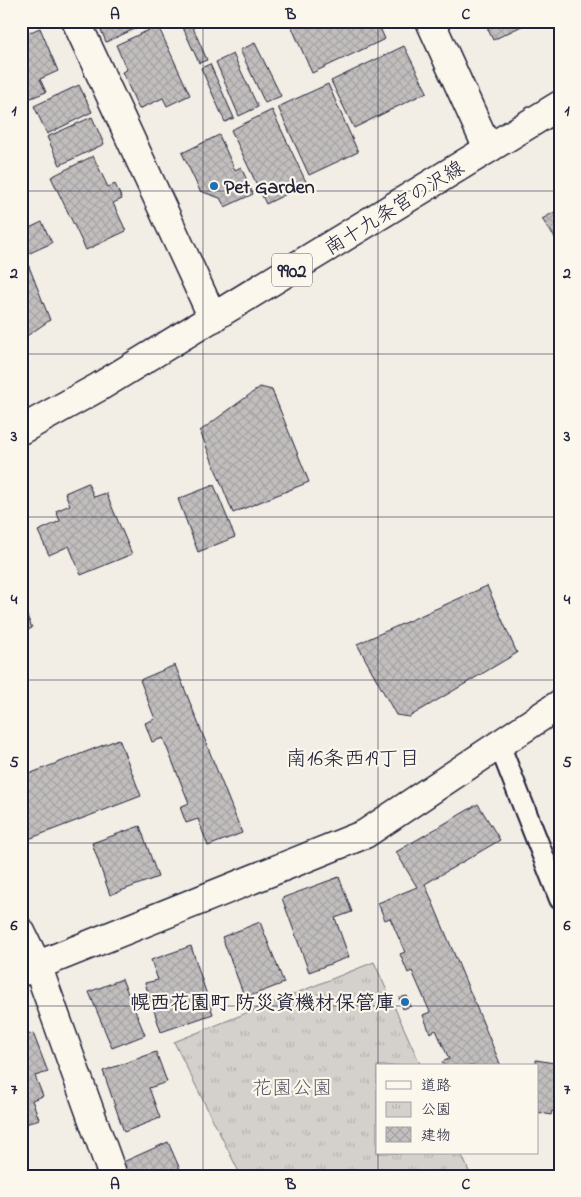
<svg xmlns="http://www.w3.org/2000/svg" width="581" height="1197" viewBox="0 0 581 1197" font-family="'Indie Flower','Klee One',sans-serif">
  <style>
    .park { fill: url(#park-tufts); stroke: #7b7a84 }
    .building { fill: url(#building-cross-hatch); stroke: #22223b }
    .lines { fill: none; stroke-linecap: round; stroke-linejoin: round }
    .service-casing { stroke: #22223b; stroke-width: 24 }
    .minor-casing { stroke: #22223b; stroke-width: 31 }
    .primary-casing { stroke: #22223b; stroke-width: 31 }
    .service { stroke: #fbf7ec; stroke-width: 20 }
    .minor { stroke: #fbf7ec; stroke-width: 28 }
    .primary { stroke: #fbf7ec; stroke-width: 28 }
    .grid { fill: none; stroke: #22223b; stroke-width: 1; stroke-opacity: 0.55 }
    .poi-dot { fill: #1f6fb2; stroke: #fbf7ec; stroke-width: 2 }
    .labels { text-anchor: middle; stroke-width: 4.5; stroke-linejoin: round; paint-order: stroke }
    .shield { fill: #fbf7ec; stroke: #636270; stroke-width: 1 }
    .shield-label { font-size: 19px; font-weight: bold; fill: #22223b }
    .poi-label { font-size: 20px; font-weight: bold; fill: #22223b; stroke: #fbf7ec; text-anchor: start }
    .street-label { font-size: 20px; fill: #22223b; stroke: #fbf7ec }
    .park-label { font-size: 20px; fill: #575766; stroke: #fbf7ec }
    .neighbourhood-label { font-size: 21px; fill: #22223b; stroke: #fbf7ec }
    .neatline { fill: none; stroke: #22223b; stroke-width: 2 }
    .grid-label { font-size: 16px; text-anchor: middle; font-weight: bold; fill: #22223b }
  </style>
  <defs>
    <pattern id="park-tufts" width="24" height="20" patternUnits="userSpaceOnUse" patternTransform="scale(1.25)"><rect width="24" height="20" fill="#d4d1cc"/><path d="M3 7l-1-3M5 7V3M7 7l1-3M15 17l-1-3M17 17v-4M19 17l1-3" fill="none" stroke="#b6b3b0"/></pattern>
    <pattern id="building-cross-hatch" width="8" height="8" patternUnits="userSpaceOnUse" patternTransform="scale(1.25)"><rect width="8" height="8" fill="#c2bebe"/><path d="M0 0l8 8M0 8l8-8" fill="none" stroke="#a6a3a4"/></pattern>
  </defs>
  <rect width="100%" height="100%" fill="#f2eee5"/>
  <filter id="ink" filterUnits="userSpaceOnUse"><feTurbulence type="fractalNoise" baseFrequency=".02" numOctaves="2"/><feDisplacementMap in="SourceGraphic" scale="10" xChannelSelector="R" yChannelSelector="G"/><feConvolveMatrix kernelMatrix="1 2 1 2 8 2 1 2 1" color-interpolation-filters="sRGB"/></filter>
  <g filter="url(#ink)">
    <!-- park -->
    <path class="park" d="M374,962l47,104h-44v87h84l10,23h-230l-67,-134z"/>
    <!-- building -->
    <g class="building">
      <path d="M108,21h44l-46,21 -7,-17z"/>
      <path d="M180,21h10l17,39 -8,3z"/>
      <path d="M289,21h88l8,18 -73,34z"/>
      <path d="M484,21h48l-39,19z"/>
      <path d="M158,26l32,69 -23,11 -4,-8 -24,11 -17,-37 5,-2 -11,-25z"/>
      <path d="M40,28l18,43 -18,8 6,13 -25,10v-66z"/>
      <path d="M255,43l26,53 -16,7 -25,-53z"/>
      <path d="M404,46l23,46 -73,36 -23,-47z"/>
      <path d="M233,54l25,53 -19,9 -23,-54z"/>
      <path d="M210,64l24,54 -9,4 -24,-54z"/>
      <path d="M328,84l30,68 -49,23 -31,-68z"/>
      <path d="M79,85l13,27 -45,22 -13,-28z"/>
      <path d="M272,110l35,74 -41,20 -35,-74z"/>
      <path d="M92,117l12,27 -44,21 -13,-28z"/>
      <path d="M219,135l16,35 6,-3 12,27 -28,13 -5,-9 -20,-7 -18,-38z"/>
      <path d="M93,156l15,31 7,-3 7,15 -9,4 13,28 -40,19 -35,-73z"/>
      <path d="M560,209v36l-18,-26z"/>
      <path d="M21,221l4,9 17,-8 10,21 -31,14z"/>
      <path d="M28,264l22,56 -29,20v-74z"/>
      <path d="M260,387l12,3 37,92 -76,31 -33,-82z"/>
      <path d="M88,483l6,14 12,-4 26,61 -51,21 -12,-29 -20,9 -11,-24 22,-10 -4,-10 14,-6 -5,-12z"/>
      <path d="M214,485l21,52 -37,15 -20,-53z"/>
      <path d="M487,586l30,67 -108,64 -13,-2 -39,-71z"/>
      <path d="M21,601l11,27 -11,5z"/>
      <path d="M175,665l67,168 -34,13 -10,-27 -12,4 -6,-16 9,-4 -26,-65 -11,4 -7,-19 10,-4 -15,-39z"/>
      <path d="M119,739l22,57 -115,44 -5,-12v-51z"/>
      <path d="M478,804l22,36 -75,44 76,182h-57l-2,-4 7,-3 -13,-29 -6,3 -7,-18 7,-3 -18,-41 -4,2 -8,-19 5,-2 -15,-34 -5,2 -7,-17 39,-16 -21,-35z"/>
      <path d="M140,826l18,51 -48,18 -18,-52z"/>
      <path d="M339,877l13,35 -17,6 14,39 -40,15 -27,-74z"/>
      <path d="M260,922l24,61 -39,15 -23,-61z"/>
      <path d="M191,946l22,68 -52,18 -16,-49 13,-3 -7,-20z"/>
      <path d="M122,979l23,56 -33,13 -23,-56z"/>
      <path d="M407,996l4,10 -8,3 -4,-11z"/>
      <path d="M33,1033l15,39 -13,4 8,20 -11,4 7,19 -18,7v-89z"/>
      <path d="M156,1052l11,30 -18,6 11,30 -36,14 -21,-61z"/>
      <path d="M536,1060l24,4v48l-8,-1 -1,4 -14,-3z"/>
      <path d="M168,1142l15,34h-54l-6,-14z"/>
    </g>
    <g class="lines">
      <!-- service casing -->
      <g class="service-casing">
        <path id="service" d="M499,744l61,155"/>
      </g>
      <!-- minor casing -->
      <g class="minor-casing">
        <g id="minor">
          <path d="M76,21l137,297"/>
          <path d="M430,21l58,128"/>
          <path d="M21,932l16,33 76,211"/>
          <path d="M21,972l344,-138 195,-130"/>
        </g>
      </g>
      <!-- primary casing -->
      <g class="primary-casing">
        <path id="primary" d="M21,430l78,-43 461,-282"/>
      </g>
      <!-- service -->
      <use href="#service" class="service"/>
      <!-- minor -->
      <use href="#minor" class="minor"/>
      <!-- primary -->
      <use href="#primary" class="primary"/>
    </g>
  </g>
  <!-- grid -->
  <path class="grid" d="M203,21v1155M378,21v1045M21,191h539M21,354h539M21,517h539M21,680h539M21,843h539M21,1006h539M378,1153v23"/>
  <!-- markers -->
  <g class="poi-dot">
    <circle cx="214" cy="186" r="5"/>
    <circle cx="405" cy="1002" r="5"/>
  </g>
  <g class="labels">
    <!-- shield labels -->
    <rect class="shield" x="272" y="253.5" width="40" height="33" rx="4"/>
    <g class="shield-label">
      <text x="292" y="277">9902</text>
    </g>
    <!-- poi labels -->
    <g class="poi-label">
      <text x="224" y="193">Pet Garden</text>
      <text x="395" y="1009" text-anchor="end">幌西花園町 防災資機材保管庫</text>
    </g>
    <!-- street labels -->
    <g class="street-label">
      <text transform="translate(394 207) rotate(-32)" y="7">南十九条宮の沢線</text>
    </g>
    <!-- park labels -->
    <g class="park-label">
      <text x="292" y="1094">花園公園</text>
    </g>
    <!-- neighbourhood labels -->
    <g class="neighbourhood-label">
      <text x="353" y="765">南16条西19丁目</text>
    </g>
  </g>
  <!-- margin -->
  <rect width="581" height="1197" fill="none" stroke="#fbf7ec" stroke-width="55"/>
  <!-- legend -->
  <rect x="376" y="1064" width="162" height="90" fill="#fbf7ec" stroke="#a4a2a5"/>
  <rect x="386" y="1081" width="25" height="8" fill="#fbf7ec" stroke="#a4a2a5"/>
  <text x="421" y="1090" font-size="15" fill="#22223b">道路</text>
  <rect x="386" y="1102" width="25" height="15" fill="url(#park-tufts)" stroke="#a4a2a5"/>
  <text x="421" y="1114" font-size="15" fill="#22223b">公園</text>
  <rect x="386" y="1127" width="25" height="15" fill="url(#building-cross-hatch)" stroke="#a4a2a5"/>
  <text x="421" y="1140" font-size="15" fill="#22223b">建物</text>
  <rect x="28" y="28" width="526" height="1142" class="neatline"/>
  <g class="grid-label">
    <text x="115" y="19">A</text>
    <text x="291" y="19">B</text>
    <text x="466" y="19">C</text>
    <text x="14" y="115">1</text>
    <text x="567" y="115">1</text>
    <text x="14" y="278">2</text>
    <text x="567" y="278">2</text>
    <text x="14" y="441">3</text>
    <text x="567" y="441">3</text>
    <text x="14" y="604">4</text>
    <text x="567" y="604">4</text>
    <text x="14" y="767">5</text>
    <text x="567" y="767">5</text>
    <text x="14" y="930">6</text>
    <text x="567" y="930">6</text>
    <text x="14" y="1094">7</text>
    <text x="567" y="1094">7</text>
    <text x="115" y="1189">A</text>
    <text x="291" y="1189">B</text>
    <text x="466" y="1189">C</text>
  </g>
</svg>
